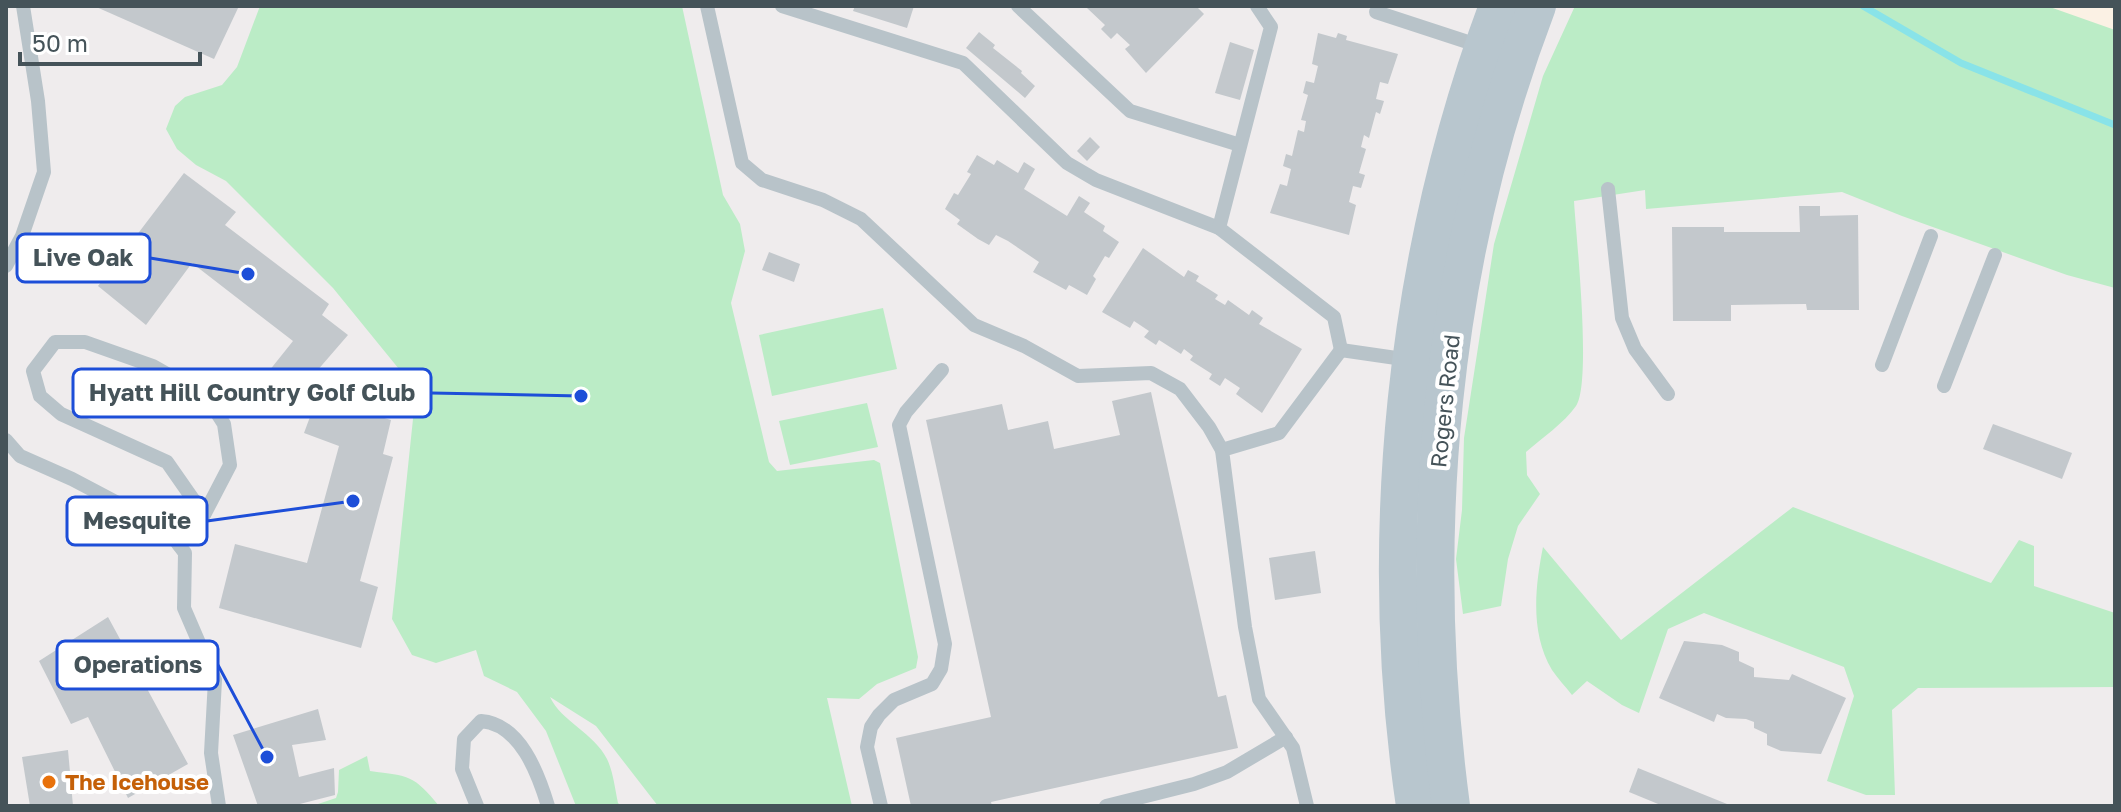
<svg xmlns="http://www.w3.org/2000/svg" width="2121" height="812" viewBox="0 0 2121 812" font-family="'Golos Text',sans-serif">
  <style>
    .commercial { fill: #fbf1e4 }
    .green { fill: #bbecc6 }
    .lines { fill: none; stroke-linecap: round; stroke-linejoin: round }
    .stream { stroke: #89e3e8; stroke-width: 7 }
    .building { fill: #c3c8cc }
    .service { stroke: #b8c3c9; stroke-width: 14 }
    .secondary { stroke: #b8c6ce; stroke-width: 38 }
    .food-dot { fill: #e8710a; stroke: #fff; stroke-width: 3 }
    .labels { text-anchor: middle; stroke-width: 8; stroke-linejoin: round; paint-order: stroke }
    .street-label { font-size: 22px; fill: #455359; stroke: #fff }
    .food-label { font-size: 22px; font-weight: bold; fill: #c56008; stroke: #fff; text-anchor: start }
    .leader { fill: none; stroke: #1d4ed8; stroke-width: 3 }
    .callout-dot { fill: #1d4ed8; stroke: #fff; stroke-width: 3 }
    .callout { fill: #fff; stroke: #1d4ed8; stroke-width: 3 }
    .callout-label { font-size: 24px; text-anchor: middle; font-weight: bold; fill: #455359 }
  </style>
  <rect width="100%" height="100%" fill="#efeced"/>
  <!-- commercial -->
  <path class="commercial" d="M2018,6h97v42z"/>
  <!-- green -->
  <g class="green">
    <path d="M260,6h422l41,189 17,29 5,27 -14,52 38,159 8,9 97,-11 6,3 38,194 -2,11 -39,16 -18,15 -32,-1 25,108h-194l-62,-80 -46,-29c11,24 44,36 57,62 6,12 8,30 11,44l3,3h-45l-30,-75 -29,-39 -33,-16 -8,-26 -40,13 -24,-8 -20,-36 21,-200 -10,-45 -70,-86 -107,-107 -30,-16 -19,-16 -11,-20 9,-23 10,-9 37,-12 15,-18z"/>
    <path d="M1575,6h472l68,24v258l-48,-13 -165,-59 -60,-24 -196,17 -1,-19 -71,11c2,34 18,182 2,205 -12,17 -34,32 -50,46l1,23 13,19 -22,32 -10,33 -7,47 -38,8 -7,-55 6,-49 2,-72 30,-194 49,-168z"/>
    <path d="M883,308l14,61 -125,27 -13,-61z"/>
    <path d="M867,403l11,44 -88,18 -11,-44z"/>
    <path d="M1793,507l198,76 28,-43 15,6v40l81,27v74l-197,1 -26,22 3,85h-29l-39,-14 27,-85 -10,-29 -140,-54 -36,16 -29,84 -17,-8 -35,-24 -15,14c-6,-8 -14,-16 -20,-25 -22,-37 -17,-83 -9,-123l78,93z"/>
    <path d="M367,756l3,15c39,5 44,4 69,35h-127l24,-8 2,-6 1,-22z"/>
  </g>
  <g class="lines">
    <!-- stream -->
    <path class="stream" d="M1863,6l98,57 154,62"/>
  </g>
  <!-- building -->
  <g class="building">
    <path d="M94,6h145l-25,53z"/>
    <path d="M855,6h59l-7,22 -54,-17z"/>
    <path d="M1088,6h108l8,8 -58,59 -21,-24 5,-4 -13,-12 -6,6 -10,-10 4,-4 -18,-17z"/>
    <path d="M979,32l16,13 -2,3 29,23 -1,2 14,13 -10,12 -59,-50z"/>
    <path d="M1318,33l18,5 2,-5 9,3 -1,4 52,14 -10,30 -8,-2 -4,17 8,2 -4,13 -4,-2 -7,26 -5,-3 -3,12 5,2 -7,24 6,2 -4,13 -8,-2 -4,16 7,3 -7,30 -79,-22 10,-29 7,2 4,-17 -8,-3 3,-12 6,2 6,-26 6,2 2,-11 -5,-1 7,-25 -5,-2 3,-12 8,2 4,-17 -6,-2z"/>
    <path d="M1230,42l24,8 -14,50 -25,-7z"/>
    <path d="M1090,137l10,10 -13,14 -10,-10z"/>
    <path d="M977,155l17,10 3,-5 21,13 6,-11 11,7 -11,20 43,27 12,-20 11,7 -6,9 21,14 -2,5 16,11 -10,16 -4,-2 -12,20 3,3 -9,16 -18,-10 -3,5 -33,-18 6,-10 -31,-21 -12,-6 -7,10 -11,-6 -21,-15 3,-4 -15,-11 9,-16 4,2 13,-21 -4,-2z"/>
    <path d="M184,173l52,39 -11,13 104,79 -7,11 26,20 -51,59 -28,-23 24,-30 -101,-78 -46,62 -48,-39z"/>
    <path d="M1799,206h21v10l38,-1 1,95h-52l-1,-6 -75,1v16h-58l-1,-94h52v5h76z"/>
    <path d="M1143,248l41,29 4,-7 11,6 -3,5 22,14 -3,4 10,6 3,-5 21,15 3,-5 11,8 -4,6 43,25 -40,64 -26,-19 4,-6 -15,-10 -5,8 -11,-7 3,-5 -22,-14 3,-4 -9,-7 -3,5 -22,-14 -3,5 -12,-8 5,-6 -15,-10 -4,7 -28,-16z"/>
    <path d="M769,252l31,12 -6,18 -32,-12z"/>
    <path d="M1151,392l67,305 8,-2 12,53 -247,54 1,4h-81l-15,-68 95,-21 -65,-297 76,-16 6,26 40,-9 6,28 66,-14 -8,-34z"/>
    <path d="M317,398l74,22 -8,34 10,3 -33,124 18,6 -17,61 -142,-40 16,-64 72,19 32,-117 -35,-13z"/>
    <path d="M1993,424l79,29 -10,26 -79,-30z"/>
    <path d="M1315,551l6,42 -46,7 -6,-42z"/>
    <path d="M108,617l80,147 -60,34 -40,-81 -17,7 -32,-63z"/>
    <path d="M1684,641l38,4 17,7v9l15,7v9l35,3 3,-6 54,24 -25,56 -40,-3 -14,-6v-11l-13,-6v-6l-8,-3 -20,-1 -9,-4 -3,8 -55,-24z"/>
    <path d="M318,709l8,31 -34,5 7,32 35,-9 1,27 -43,11h-34l-25,-71z"/>
    <path d="M68,750l5,56h-43l-8,-49z"/>
    <path d="M1638,768l94,38h-69l-34,-14z"/>
  </g>
  <g class="lines">
    <!-- service -->
    <g class="service">
      <path d="M707,6l35,157 20,17 61,20 38,19 113,106 50,21 54,30 73,-3 29,16 29,38 13,23"/>
      <path d="M782,6l181,57 104,100 29,17 123,48"/>
      <path d="M1018,6l112,105 110,34"/>
      <path d="M1257,6l14,21 -52,201 115,89 7,33"/>
      <path d="M1376,12l107,35"/>
      <path d="M1608,189l14,129 13,31 33,45"/>
      <path d="M6,266l16,-30 22,-64 -6,-71 -15,-95"/>
      <path d="M1882,365l49,-129"/>
      <path d="M1944,386l51,-131"/>
      <path d="M6,440l14,16 52,23 95,50 18,24 -1,55 31,72 -4,73 8,53"/>
      <path d="M179,545l25,-30 -37,-53 -106,-48 -21,-18 -7,-25 22,-29h30l68,24 53,30 18,28 6,41 -26,50"/>
      <path d="M477,806l-15,-37 2,-30 17,-18c39,3 57,52 67,85"/>
      <path d="M881,806l-14,-59 4,-20 8,-12 15,-15 38,-16 9,-15 4,-25 -46,-219 7,-13 36,-42"/>
      <path d="M1106,806l88,-22 33,-12 59,-35"/>
      <path d="M1307,806l-14,-58 -34,-49 -14,-72 -23,-177 57,-17 62,-83 69,10"/>
    </g>
    <!-- secondary -->
    <g class="secondary">
      <path d="M1415,806c-39,-266 -11,-548 83,-800"/>
      <path d="M1451,806c-36,-270 -11,-545 86,-800"/>
    </g>
  </g>
  <!-- markers -->
  <circle class="food-dot" cx="49" cy="782" r="8"/>
  <g class="labels">
    <!-- street labels -->
    <g class="street-label">
      <text transform="translate(1445 401) rotate(-84)" y="8">Rogers Road</text>
    </g>
    <!-- food labels -->
    <g class="food-label">
      <text x="65" y="790">The Icehouse</text>
    </g>
  </g>
  <!-- callouts -->
  <path class="leader" d="M248 274L150 258M581 396L431 393M353 501L207 521M267 757L218 665"/>
  <g class="callout-dot">
    <circle cx="248" cy="274" r="8"/>
    <circle cx="581" cy="396" r="8"/>
    <circle cx="353" cy="501" r="8"/>
    <circle cx="267" cy="757" r="8"/>
  </g>
  <g class="callout">
    <rect x="17" y="234" width="133" height="48" rx="8"/>
    <rect x="73" y="369" width="358" height="48" rx="8"/>
    <rect x="67" y="497" width="140" height="48" rx="8"/>
    <rect x="57" y="641" width="161" height="48" rx="8"/>
  </g>
  <g class="callout-label">
    <text x="83" y="266">Live Oak</text>
    <text x="252" y="401">Hyatt Hill Country Golf Club</text>
    <text x="137" y="529">Mesquite</text>
    <text x="138" y="673">Operations</text>
  </g>
  <!-- border -->
  <rect width="2121" height="812" fill="none" stroke="#455359" stroke-width="16"/>
  <!-- scale -->
  <path d="M20 52v12h180v-12" fill="none" stroke="#455359" stroke-width="4"/>
  <text x="32" y="52" font-size="24" fill="#455359" stroke="#ffffff" stroke-width="6" paint-order="stroke">50 m</text>
</svg>
